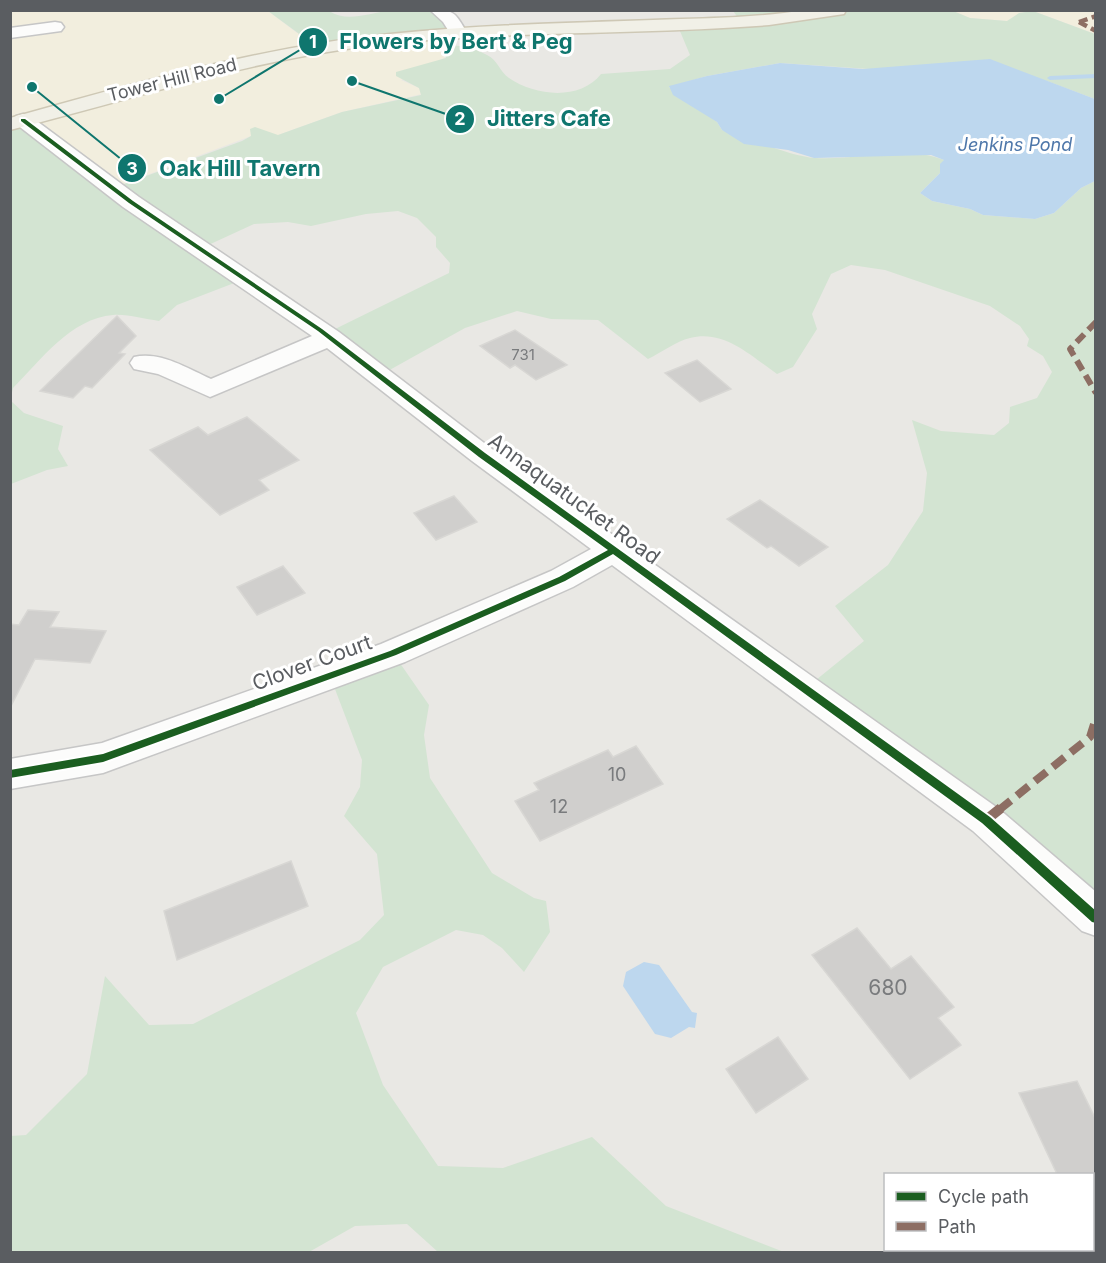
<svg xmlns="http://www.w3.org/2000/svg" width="1106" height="1263" viewBox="0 0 1106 1263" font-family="Inter,sans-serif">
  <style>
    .commercial { fill: #f2eede }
    .green { fill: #d3e4d2 }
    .water { fill: #bdd7ee }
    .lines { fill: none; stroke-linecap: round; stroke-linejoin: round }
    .stream { fill: #bdd7ee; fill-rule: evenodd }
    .building { fill: #d0cfcd; stroke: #d8d7d4; stroke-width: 1.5 }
    .minor-casing { stroke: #c6c6c6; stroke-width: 3 }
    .major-casing { stroke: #cec8b5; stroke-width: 3 }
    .minor { fill: #fcfcfb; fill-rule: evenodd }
    .major { fill: #f1f0e7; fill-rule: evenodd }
    .quiet-far3 { stroke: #8d6e63; stroke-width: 4.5; stroke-dasharray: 9 4.5; stroke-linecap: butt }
    .quiet-far2 { stroke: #8d6e63; stroke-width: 6; stroke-dasharray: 11 6; stroke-linecap: butt }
    .quiet-far1 { stroke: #8d6e63; stroke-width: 8; stroke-dasharray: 15 8; stroke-linecap: butt }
    .quiet { stroke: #8d6e63; stroke-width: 10; stroke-dasharray: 20 10; stroke-linecap: butt }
    .cycleway-casing { stroke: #fff; stroke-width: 4 }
    .cycleway { fill: #1b5e20; fill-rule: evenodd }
    .labels { text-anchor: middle; stroke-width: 6; stroke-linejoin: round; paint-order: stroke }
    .far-number-label { font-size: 15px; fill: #797b7d }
    .far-street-label { font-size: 18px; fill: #5a5d61; stroke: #fff }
    .far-water-label { font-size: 18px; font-style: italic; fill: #4e77aa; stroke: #fff }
    .number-label { font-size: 18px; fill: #797b7d }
    .street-label { font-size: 21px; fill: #5a5d61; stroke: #fff }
    .near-number-label { font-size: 21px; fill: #797b7d }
    .leader { fill: none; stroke: #0f766e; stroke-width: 2 }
    .callout-dot { fill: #0f766e; stroke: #fff; stroke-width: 2 }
    .mark-label { font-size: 18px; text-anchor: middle; font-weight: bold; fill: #fff }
    .callout-label { font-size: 22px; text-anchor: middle; font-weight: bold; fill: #0f766e; stroke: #fff; stroke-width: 6; stroke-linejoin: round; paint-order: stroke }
  </style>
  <rect width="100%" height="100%" fill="#e9e8e4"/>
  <!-- commercial -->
  <g class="commercial">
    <path d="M11,11h257l29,22 143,5 6,19 -45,23 18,8 3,6 -80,18 -64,23 -27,1 -136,51 -104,-64z"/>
    <path d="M951,11h75l-19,10 -37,-3z"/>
    <path d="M1033,11h62v23z"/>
  </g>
  <!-- green -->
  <g class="green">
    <path d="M951,10l19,8 37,3 12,-8 14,-2 62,23v65l-48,-18 -267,-18 -73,13 -38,11 48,35 5,8c25,8 69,26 93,28 42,3 89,-14 129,2l-4,13 -20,20 12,8 38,8 13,6 52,4 19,-6 27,-25 14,-7v738l-284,-235 53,-43 -29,-35 53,-41 35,-54 4,-38 -15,-53 29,11 53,4 15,-12 1,-16 27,-9 15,-26 -9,-16 -16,-10 2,-7 -9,-13 -30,-20 -105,-36 -34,-5 -20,9 -19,40 5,15 -24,38 -16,7c-26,-18 -53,-45 -87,-36 -14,3 -29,15 -42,21l-50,-39 -47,-1 -34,-8 -52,17 -79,44 -55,-41 118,-58 1,-10 -14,-16v-10l-19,-19 -19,-7 -32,3 -55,12 -23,-4 -34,2 -50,23 38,33 -65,25 -18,16c-15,-2 -31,-7 -46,-6 -42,3 -73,46 -100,73l-2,9v-273l10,-4 95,67 126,-46 9,-5 -1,-7 5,-2 23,8 64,-23 79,-17 -2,-7 -23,-12v-4l50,-14 -3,-13c16,0 29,2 44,10 10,4 13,17 22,23 26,18 71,23 92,-4l69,-5 20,-14 -13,-31 62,-5 -6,-8z"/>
    <path d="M268,11h61c19,12 38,2 59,0 16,-2 34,0 51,0l22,21 -153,18 -10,-17z"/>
    <path d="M11,401l13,12 39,13 -5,23 10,17 -21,4 -36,14z"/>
    <path d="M395,656l34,49 -5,30 6,43 62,95 42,25 12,3 4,31 -26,40 -22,-24 -19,-13 -27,-5 -73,37 -27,46 27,72 55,81 65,2 89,-31 74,69 118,46h-346l-31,-28 -52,2 -46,26h-298l-1,-116 16,-1 61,-61 18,-98 44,49 44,-1 167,-84 24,-25 -7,-61 -33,-38 16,-29 2,-27 -32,-84z"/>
  </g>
  <!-- water -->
  <g class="water">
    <path d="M990,59l105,40v82l-14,7 -27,25 -19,6 -52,-4 -13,-6 -38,-8 -12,-8 20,-20v-9l4,-4 -13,-5 -117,3 -26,-8 -44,-6 -22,-14 -5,-8 -44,-27 -4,-9 38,-10 73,-13 83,6z"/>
    <path d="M644,962l15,3 33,47 5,1 -2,15 -6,-1 -18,11 -16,-4 -32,-48 3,-14z"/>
  </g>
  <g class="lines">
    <!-- stream -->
    <path class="stream" d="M1096,74v4l-46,2 -3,-2 3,-2z"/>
  </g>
  <!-- building -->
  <g class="building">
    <path d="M117,316l19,20 -17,17 6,1 -33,34 -7,-2 -12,12 -33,-7z"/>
    <path d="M515,330l52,35 -31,15 -21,-15 -5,3 -30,-22z"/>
    <path d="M697,360l34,29 -31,13 -35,-29z"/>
    <path d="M247,417l52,43 -40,20 10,10 -49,25 -70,-65 48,-23 10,8z"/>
    <path d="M454,496l23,26 -41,18 -22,-27z"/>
    <path d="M760,500l68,47 -29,19 -28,-20 -4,2 -40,-29z"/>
    <path d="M283,566l22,27 -48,22 -20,-28z"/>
    <path d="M28,610l31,2 -9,15 56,4 -16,32 -55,-4 -25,49v-84l9,1z"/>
    <path d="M636,746l27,38 -123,57 -25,-40 24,-11 -5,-7 74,-33 5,7z"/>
    <path d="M291,861l17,45 -131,54 -13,-49z"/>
    <path d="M857,928l34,41 20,-13 43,51 -16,11 23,27 -51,34 -98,-124z"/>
    <path d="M778,1037l30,42 -52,34 -30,-44z"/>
    <path d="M1077,1081l18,37v56h-38l-38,-81z"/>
  </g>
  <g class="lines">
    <!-- minor casing -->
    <g class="minor-casing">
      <g id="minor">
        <path d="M430,10c26,0 24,2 38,24l-3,4h-12l-10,-16z"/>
        <path d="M55,22l6,1 3,4 -3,4 -51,7v-10z"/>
        <path d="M23,114l7,2 109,81 200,135 153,117 507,360 97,83v44l-14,-5 -109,-100 -361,-266 -39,22 -168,75 -302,111 -93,16v-30l92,-16 279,-99 170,-73 40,-22 -119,-88 -145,-113 -117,49 -52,-23 -24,-5 -4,-6 4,-6c26,-6 53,11 77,22l101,-43 -189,-129 -107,-83 -3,-4 3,-4z"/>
      </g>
    </g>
    <!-- major casing -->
    <g class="major-casing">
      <path id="major" d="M806,10h40l-2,4 -75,11c-142,11 -287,4 -429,25 -112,17 -219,52 -330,80v-12c125,-35 251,-71 380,-84 87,-9 175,-11 263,-14 51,-2 102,-2 153,-10z"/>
    </g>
    <!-- minor -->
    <use href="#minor" class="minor"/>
    <!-- major -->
    <use href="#major" class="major"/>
    <!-- quiet-far3 -->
    <g class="quiet-far3">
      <path d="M1079,22l17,9"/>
      <path d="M1079,22l17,-6"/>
    </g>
    <!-- quiet-far2 -->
    <path class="quiet-far2" d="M1096,322l-26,27 26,44"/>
    <!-- quiet-far1 -->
    <path class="quiet-far1" d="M999,810l91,-73 6,-19"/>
    <!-- quiet -->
    <path class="quiet" d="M986,820l15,-12"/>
    <!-- cycleway casing -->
    <g class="cycleway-casing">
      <path id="cycleway" d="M21,119h4l108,82 189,128 163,124 505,364 106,94v12l-4,-1 -110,-99 -369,-269 -48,27 -169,74 -293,107 -93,16v-8l93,-16 287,-103 169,-74 49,-27 -129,-93 -161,-126 -189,-128 -108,-82z"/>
    </g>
    <!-- cycleway -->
    <use href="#cycleway" class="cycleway"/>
  </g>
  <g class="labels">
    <!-- far-number labels -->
    <g class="far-number-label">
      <text x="523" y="360">731</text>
    </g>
    <!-- far-street labels -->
    <g class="far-street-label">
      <text transform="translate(172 80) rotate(-14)" y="6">Tower Hill Road</text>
    </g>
    <!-- far-water labels -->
    <g class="far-water-label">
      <text x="1015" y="151">Jenkins Pond</text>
    </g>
    <!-- number labels -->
    <g class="number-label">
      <text x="617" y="781">10</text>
      <text x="559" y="813">12</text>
    </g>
    <!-- street labels -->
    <g class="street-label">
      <text transform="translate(574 499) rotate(36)" y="7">Annaquatucket Road</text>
      <text transform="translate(312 663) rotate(-20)" y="7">Clover Court</text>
    </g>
    <!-- near-number labels -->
    <g class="near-number-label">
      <text x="888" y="995">680</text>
    </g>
  </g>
  <!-- callouts -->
  <path class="leader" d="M219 99L313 42M352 81L460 119M32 87L132 168"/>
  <g class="callout-dot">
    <circle cx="219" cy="99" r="6"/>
    <circle cx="352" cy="81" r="6"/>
    <circle cx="32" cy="87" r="6"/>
    <circle cx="313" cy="42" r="15"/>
    <circle cx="460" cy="119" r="15"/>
    <circle cx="132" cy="168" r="15"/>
  </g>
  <g class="mark-label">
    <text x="313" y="48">1</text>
    <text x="460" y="125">2</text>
    <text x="132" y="175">3</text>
  </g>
  <g class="callout-label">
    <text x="456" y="49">Flowers by Bert &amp; Peg</text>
    <text x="549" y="126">Jitters Cafe</text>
    <text x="240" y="176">Oak Hill Tavern</text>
  </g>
  <!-- border -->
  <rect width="1106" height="1263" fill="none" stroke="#5a5d61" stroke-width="24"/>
  <!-- legend -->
  <rect x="884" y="1173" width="210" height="78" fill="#ffffff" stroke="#bdbec0" stroke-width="1.5"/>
  <rect x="896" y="1192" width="30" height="9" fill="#1b5e20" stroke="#bdbec0" stroke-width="1.5"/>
  <text x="938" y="1203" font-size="18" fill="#5a5d61">Cycle path</text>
  <rect x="896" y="1222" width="30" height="9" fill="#8d6e63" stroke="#bdbec0" stroke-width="1.5"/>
  <text x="938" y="1233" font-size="18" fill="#5a5d61">Path</text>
</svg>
